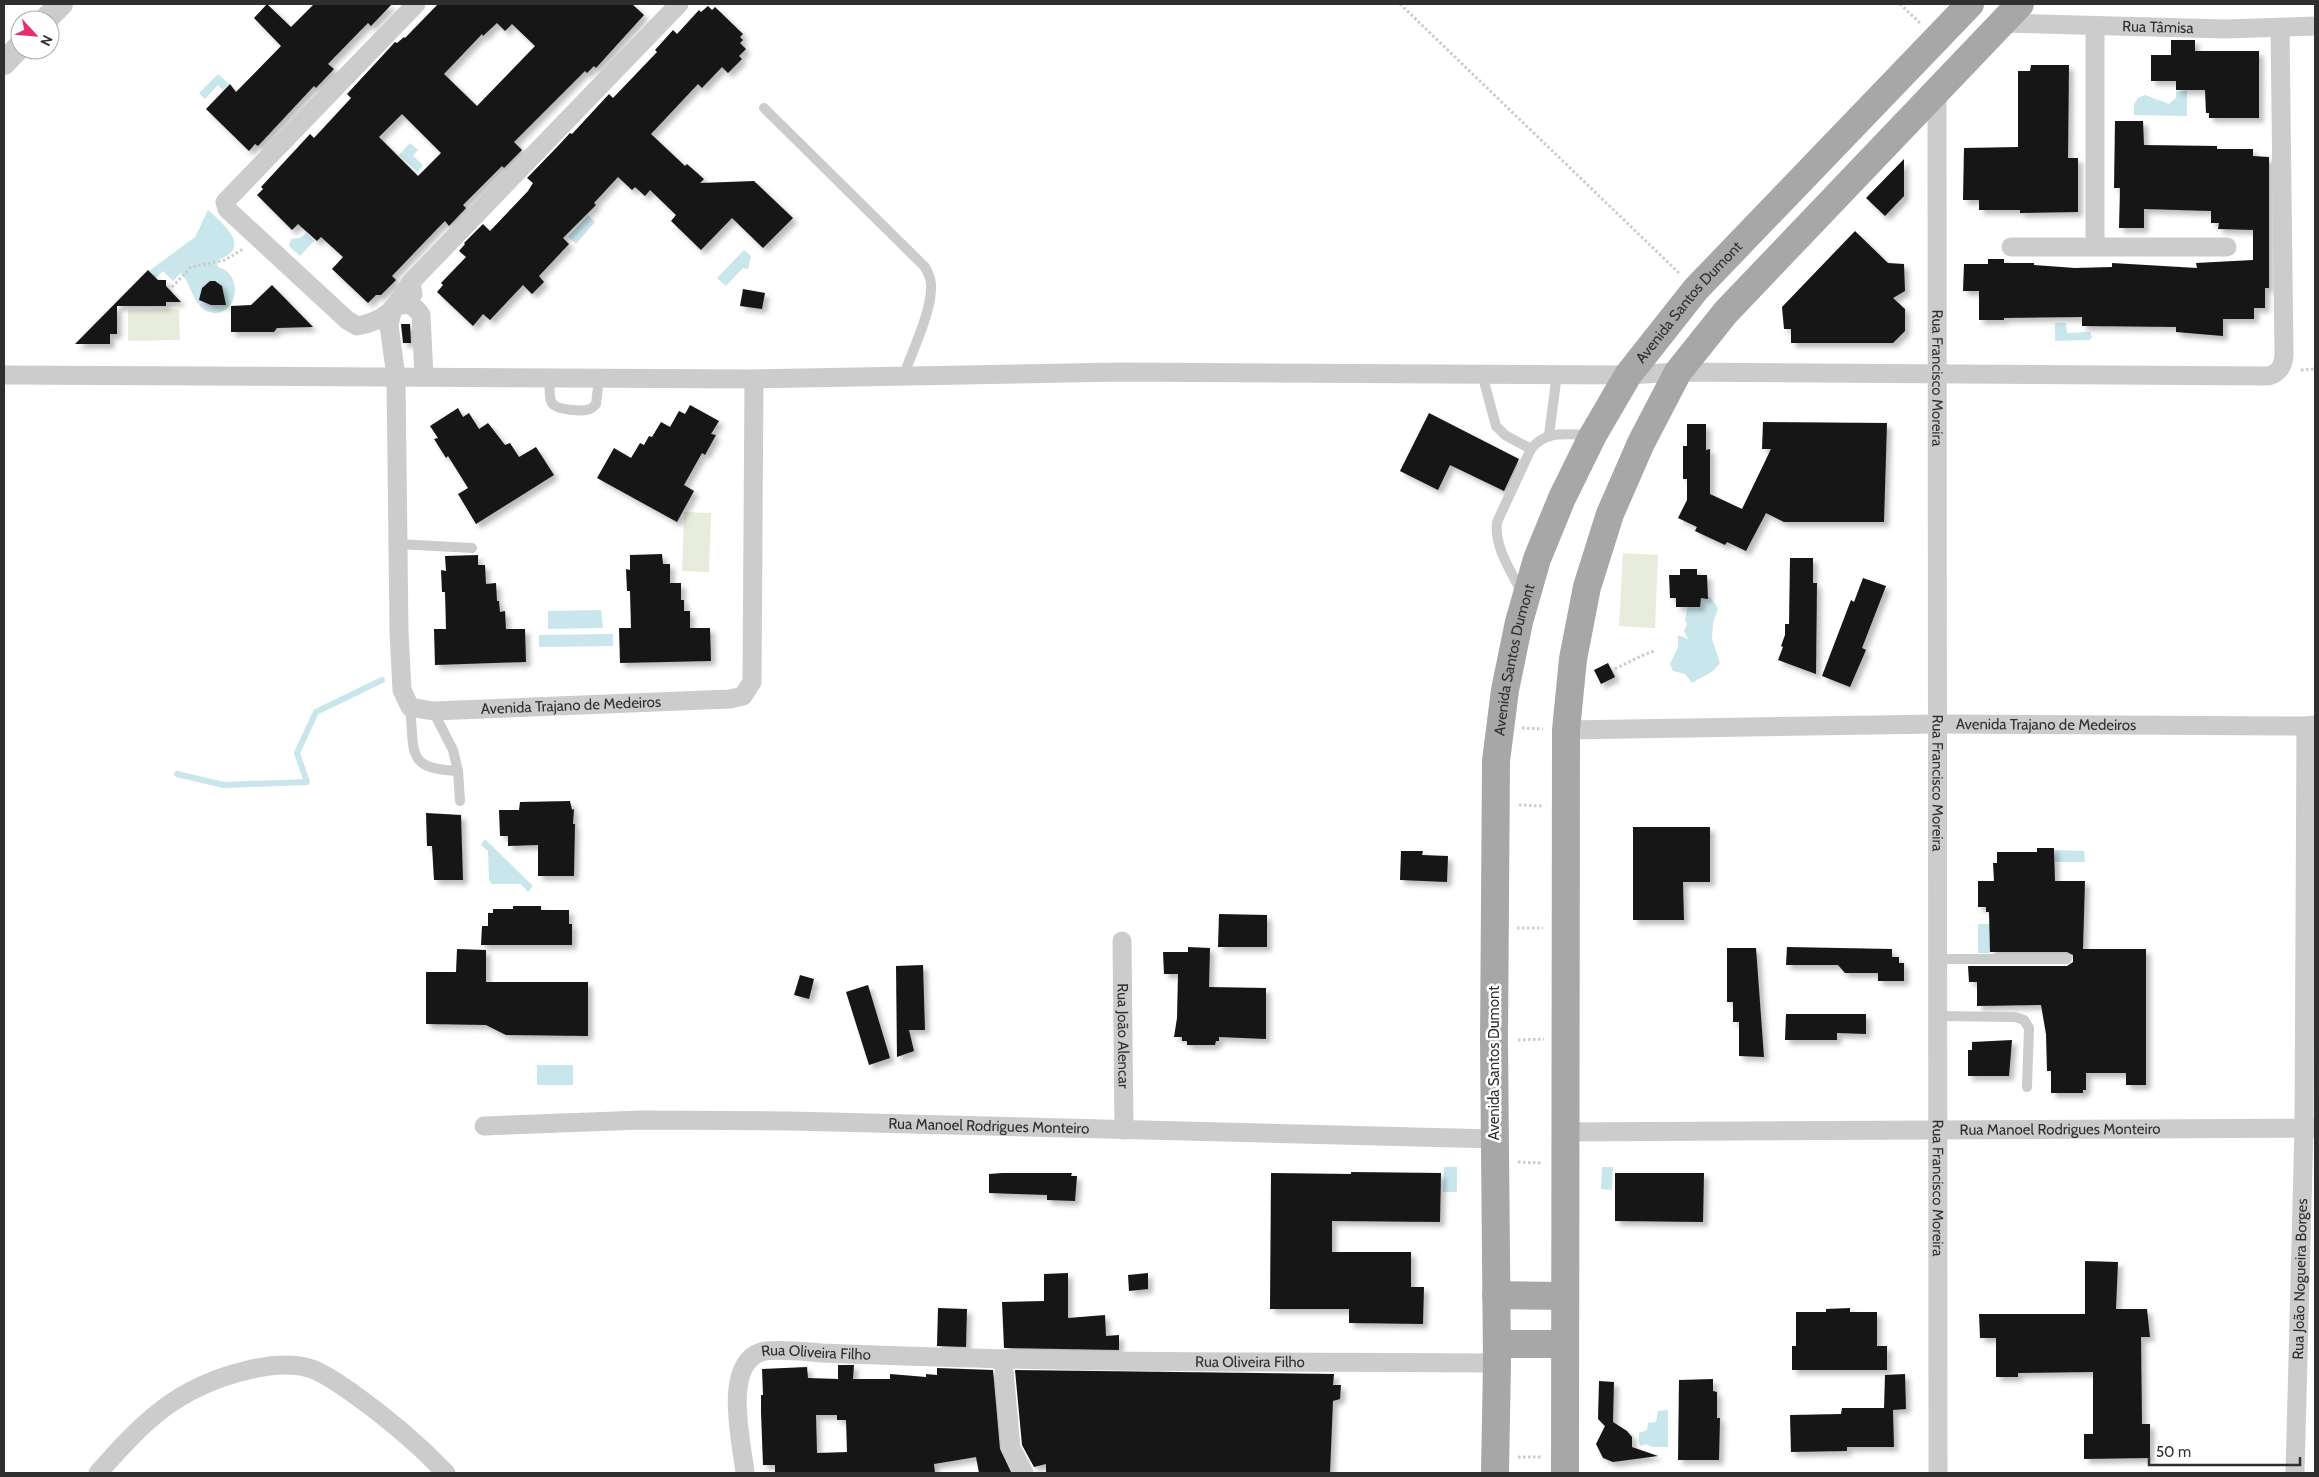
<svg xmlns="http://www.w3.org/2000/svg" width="2319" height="1477" viewBox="0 0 2319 1477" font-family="Cabin,sans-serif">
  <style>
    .green { fill: #e8ecdc }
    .water { fill: #c8e6ec }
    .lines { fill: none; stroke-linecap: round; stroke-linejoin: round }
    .stream { stroke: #c8e6ec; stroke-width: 6 }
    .building { fill: #161616; fill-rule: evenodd; filter: url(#shadow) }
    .path { stroke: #ccc; stroke-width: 3; stroke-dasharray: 2.5 2.5; stroke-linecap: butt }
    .service { stroke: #ccc; stroke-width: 10 }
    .minor { stroke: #ccc; stroke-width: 19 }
    .tertiary { stroke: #ccc; stroke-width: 24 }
    .primary { stroke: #a7a7a7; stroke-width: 28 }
    .labels { text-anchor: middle; stroke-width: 5; stroke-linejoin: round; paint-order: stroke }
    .street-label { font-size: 15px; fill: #2f2f2f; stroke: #fff }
  </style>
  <defs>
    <filter id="shadow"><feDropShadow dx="4.5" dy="4.5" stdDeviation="2.5" flood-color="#0004"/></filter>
  </defs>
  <rect width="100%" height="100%" fill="#fff"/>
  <!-- green -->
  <g class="green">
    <path d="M179,309l1,31 -52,1v-31z"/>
    <path d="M684,512l27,1 -2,59 -27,-1z"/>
    <path d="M1623,553l35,2 -3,73 -36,-2z"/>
  </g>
  <!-- water -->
  <g class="water">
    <path d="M218,74l11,10 -6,6 -5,-5 -13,14 -6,-6z"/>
    <path d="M2176,91h11v25l-53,-1v-11l4,-6 7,-3 24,9 7,-6z"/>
    <path d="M410,143l8,7 -5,6 10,9 -5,7 -19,-17z"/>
    <path d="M208,210c15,14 46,38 9,50l1,7c26,7 20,47 -4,46 -21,-2 -22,-29 -33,-40l-8,8 -10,-10 -7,7 -7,-7 46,-34z"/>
    <path d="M588,215l7,7 -19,22 -8,-7z"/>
    <path d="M306,233l8,8 -14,15 -11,-10 2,-7 9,-1z"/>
    <path d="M744,250l7,6 -3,13 -5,-1 -17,18 -9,-8z"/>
    <path d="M2055,323h11l1,10 23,-1 2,5 -2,3 -35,1z"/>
    <path d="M1705,597h5l8,11 -5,15 -1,16 8,24 -7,8 -21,12 -7,-9 -12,-3 -3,-7 8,-17v-12l10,4 -4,-8 3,-7 -2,-4 3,-15 9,-7z"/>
    <path d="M601,610l2,18 -55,1v-18z"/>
    <path d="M613,634v12l-74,1v-12z"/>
    <path d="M485,839l48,47 -5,6 -7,-8h-29l-3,-4 -1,-29 -7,-6z"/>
    <path d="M2055,850l29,1 1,11h-30z"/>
    <rect x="1978" y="924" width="12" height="29"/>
    <rect x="537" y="1065" width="36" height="20"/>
    <path d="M1444,1167h13v25h-14z"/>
    <path d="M1602,1167h11l-1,23 -11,-1z"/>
    <path d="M1668,1410v37h-16l-6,-3 -5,2 -2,-4v-9l8,-3 1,-7 8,-1 2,-11z"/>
  </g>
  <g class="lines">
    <!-- stream -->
    <path class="stream" d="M177,774l47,11 83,-3 -10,-29 19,-41 66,-32"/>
  </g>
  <!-- building -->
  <g class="building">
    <path d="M267,4l24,23 23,-23h78l-21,22 -3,-3 -7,7 -33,34 6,5 -18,19 -2,-2 -56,60 -3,-2 -6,7 -43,-42 24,-25 6,8 45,-46 -27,-28z"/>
    <path d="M438,4h194l12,11 -48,53 -2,-2 -7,7 -2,-2 -71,71 8,8 -18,18 -2,-2 -39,39 3,3 -17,18 -4,-5 -8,8 -45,47 4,4 -15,15h-5l-8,8 -36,-34 11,-12 -22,-20 -4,4 -19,-17 -6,6 -35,-35 6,-6 -2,-2 49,-53 4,4 37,-40 -4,-4 37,-40 11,-12 2,1 7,-6 1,1zM497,23l8,8 7,-7 23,22 -58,60 -33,-32 38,-40 1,2zM402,114l39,39 -23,23 -39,-39z"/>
    <path d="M708,6l4,4 3,-3 28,27 -3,3 3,3 -3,3 6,6 -7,7 3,3 -14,14 -6,-6 -20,21 -4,-4 -47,50 34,32 2,-2 17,15 -4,4 54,-2 39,37 -30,30 -31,-30 -31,32 -30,-29 5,-6 -26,-25 -5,6 -10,-9 -3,3 -14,-13 -24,26 2,2 -33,33 6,6 -30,32 5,6 -12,12 -9,-9 -33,35 -7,-6 -10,12 -36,-34 6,-7 -2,-2 25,-26 -7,-6 6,-7 -1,-1 19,-19 7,7 38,-40 5,-8 -6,-5 31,-32 12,-13 2,1 37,-40 4,4 44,-46 -2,-2 18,-20 4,4 22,-24 2,2z"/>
    <path d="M2171,40h24v11h64v67h-50v-5h-3l-1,-23h-29v-9h-25v-26h20z"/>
    <path d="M2031,65h38l-1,93h10v54l-58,1v-3h-41v-10h-16l1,-52 54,-1v-76h12z"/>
    <path d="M2115,121h28l1,24 73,1v3h36v7l16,1v131h-4v20h-11v11h-31v17l-47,-4v-5l-94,-1v-9l-78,1v2h-25v-29h-16l1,-27h24v-5h16v4h30v2l41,3 37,-1v-4l85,5 -1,-5 57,-3v-30l-35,-1 1,-6h-8v-12l-67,-2v19h-25l1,-40h-6z"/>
    <path d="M1904,159v37l-19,20 -19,-18z"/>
    <path d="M1855,231l33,32 16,1 1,27 -12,7 12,11v22l-12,12h-102v-14h-7l-2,-22z"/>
    <path d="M148,270l10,10h8v6l15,16h-15v4h-49v28h-7v10h-35z"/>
    <path d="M210,281h5l7,5 4,19h-15l-12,-5 3,-12z"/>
    <path d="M272,285l41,42 -36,1 -3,4h-43v-26l20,-1z"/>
    <path d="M743,289l22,4 -3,16 -22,-3z"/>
    <path d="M401,324h9l1,19h-8z"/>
    <path d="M690,405l29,16 -8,13 5,1 -11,20 -3,-2 -18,32 10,6 -17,31 -80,-44 17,-30 17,10 9,-15 4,2 5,-9 3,1 9,-15 9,5 9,-16 6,3z"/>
    <path d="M458,408l5,9 6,-4 10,16 9,-6 17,22 5,-2 9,14 17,-10 18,28 -78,49 -18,-30 10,-6 -20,-32 -2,2 -12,-19 4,-1 -8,-12z"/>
    <path d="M1429,413l90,46 -15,32 -54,-26 -12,25 -38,-19z"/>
    <path d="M1763,422l124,1 -3,99h-100l-18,-9 -20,38 -19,-9 -2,3 -30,-14 2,-4 -19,-9 9,-18v-21h-4v-33h4v-22h19v26l4,-1v45l32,15 29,-60h-9z"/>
    <path d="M662,554l1,10h7v19h11v17h3v11h6v17h20l1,33 -91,2 -1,-35h12l-1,-37h-3l-1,-22 4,1v-15z"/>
    <path d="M478,555v10h7l1,19 10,-1 1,18h2l1,11 5,-1 1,18h19l1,33 -91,3 -1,-36h12l-1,-37h-3l-1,-22 5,1 -1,-15z"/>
    <path d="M1790,558h23v25h4l-1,91 -38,-14 5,-13 -2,-1 4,-11v-11h4z"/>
    <path d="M1680,569h17v6h10l1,24 -7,-1 -1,9h-24v-9h-6l-1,-23h11z"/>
    <path d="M1863,578l23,8 -24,62 4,2 -16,37 -28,-11 29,-76 3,2z"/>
    <path d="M1608,663l7,14 -14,7 -7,-14z"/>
    <path d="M570,801l2,9 2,-1 -1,15h2l-1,52h-36v-31l-30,1v-10h-8l-1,-26h20l1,-8z"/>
    <path d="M426,813l35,2 2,65h-29l-2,-34h-5z"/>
    <path d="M1633,827h77v55h-27l1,38h-51z"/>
    <path d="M2037,848h17l1,33h30l-2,68h63v136h-20v-12h-40v17h-3v3h-32v-22h-4l-1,-37 -5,-29 -64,1v-24h-8l-1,-16h99l6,-4v-7l-6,-3h-77l-1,-40h-3v-5h-8v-26h16l-1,-18h4v-11h40z"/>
    <path d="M1401,851h22l-1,4 26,1 -1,26 -47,-2z"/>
    <path d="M513,906h28v4h28v14h3v21h-91l1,-19h6v-13h5v-4h20z"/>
    <path d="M1219,914l48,1v32h-49z"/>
    <path d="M1188,947l22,1 -1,39 57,1v51l-47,-2v4h-3l-1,4h-28v-4h-5v-4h-8l3,-19 1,-44h-14l-1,-22h25z"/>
    <path d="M1787,947l105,2v8h7v6h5v18h-26v-8h-33l-7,-8h-52z"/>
    <path d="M1727,948h29l8,109 -25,-1v-34h-6v-20h-6z"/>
    <path d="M457,949l29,1v32h102v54l-82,-1 -20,-10 -60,-1v-52h30z"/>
    <path d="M923,965l2,65h-16l5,21 -17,6 -1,-91z"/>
    <path d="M800,975l14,4 -5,20 -15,-4z"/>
    <path d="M868,985l22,73 -21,7 -23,-73z"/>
    <path d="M1786,1014h80v20l-29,-1v7h-52z"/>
    <path d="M2012,1040l-3,36h-41v-26h4v-8z"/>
    <path d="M1351,1172l90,1 -1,49 -108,-1v31h79v35h13l-1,37 -74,-1v-14h-79l1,-136 80,1z"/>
    <path d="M1002,1173h70l-1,3h6l-2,25 -28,-1v-5l-58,-2v-19z"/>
    <path d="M1615,1173h89l-1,49 -88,-1z"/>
    <path d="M2085,1261l33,1 -2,47h31l3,28h-9l1,87h8v34l-66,1v-25h9v-62l-75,1v4h-22v-39h-16l-1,-24h106z"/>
    <path d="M1068,1273v45l37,-3 1,21 13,-1v15l-115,-2 -2,-46 42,-1v-27z"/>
    <path d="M1148,1273v16l-19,2 -1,-16z"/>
    <path d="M938,1308l29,1 -1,38 -29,-1z"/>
    <path d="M1850,1308v4h27v34h10v24h-95v-24h4v-34h30v-3z"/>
    <path d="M838,1365h16l-1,14h37v-5l36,3v-3l11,1v-7l56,2 7,79 11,23 -32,1 -3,-16 -42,7 1,9h-160v-8h-12l-2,-53v-17h2l-1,-26 45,-2 1,11 30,1zM816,1415h21v5h9l1,32 -30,1z"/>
    <path d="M1015,1370l319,4 -1,11h8l-1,14 -7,2 -3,72h-284v-9l-12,3 -12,-22z"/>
    <path d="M1905,1374l1,35 -13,1 1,37h-47v4l-56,1 -1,-37 51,-1 1,-6h42l1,-33z"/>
    <path d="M1713,1379v12l4,1v26h3l-1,42h-41l1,-80z"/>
    <path d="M1599,1381l15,1 -1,40 14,9 5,6v10l26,9 -45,6 -10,-4 -7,-14 9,-18 -7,-7z"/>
  </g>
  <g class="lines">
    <!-- path -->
    <g class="path">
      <path d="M1400,4l279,269"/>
      <path d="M1900,4l20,19"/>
      <path d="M172,287l19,-20 34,-7 18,-11"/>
      <path d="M2301,370l14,-1"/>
      <path d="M1615,669l26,-13 13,-5"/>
      <path d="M1522,728l21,1"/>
      <path d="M1519,805l23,1"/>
      <path d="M1517,928h26"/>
      <path d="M1518,1040l26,-1"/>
      <path d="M1518,1162l24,1"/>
      <path d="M1518,1457h24"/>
    </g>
    <!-- service -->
    <g class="service">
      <path d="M764,108l161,159c4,8 7,14 6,23 -1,25 -19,62 -28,87"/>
      <path d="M1482,374l14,52 9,9 26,14"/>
      <path d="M550,378c0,7 -2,18 2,25 4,7 31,9 38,6 3,-1 5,-4 6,-5l3,-26"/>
      <path d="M1549,435l8,-61"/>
      <path d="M398,544l74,4"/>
      <path d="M1522,593c-11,-22 -28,-46 -25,-71l34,-73c15,-20 38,-14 61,-14"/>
      <path d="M410,707c5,45 -5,62 48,64"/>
      <path d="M433,711l20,39 5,21 2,30"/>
      <path d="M1937,959h130"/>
      <path d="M1937,1016l78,1 9,3 5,8 -2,59"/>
    </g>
    <!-- minor -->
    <g class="minor">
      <path id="s1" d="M2002,23l223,6 90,-3"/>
      <path id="s2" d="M1937,93l1,1380"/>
      <path d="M2095,246v-220"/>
      <path d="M2011,247h216"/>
      <path d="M411,282c-15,25 -24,39 -54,44l-10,-6 -120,-111 -2,-7 191,-198"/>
      <path d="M413,294l-2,-12 268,-278"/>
      <path d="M4,375l750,4 367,-7 507,3 50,-3 591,4c10,-3 14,-10 15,-20l-4,-329"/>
      <path id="s3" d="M424,377l-3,-62c-8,-12 -16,-13 -28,-7l-4,17 7,52 3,255 3,58 8,17 23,4 297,-12 13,-3 9,-14 2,-303"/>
      <path id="s4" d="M1566,730l371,-6 369,2 9,-1"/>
      <path id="s5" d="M1122,941l2,189"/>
      <path id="s6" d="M484,1126l158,-6 150,1 702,18"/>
      <path id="s7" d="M1565,1132l750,-4"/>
      <path d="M1003,1359l8,89 13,25"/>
      <path d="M98,1473c47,-53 79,-86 150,-103 21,-5 43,-8 64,-1 14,5 27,15 39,23 34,24 66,51 95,81"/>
      <path id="s8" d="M745,1473c-3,-30 -23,-108 16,-121 12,-4 47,0 61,1 51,2 102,4 152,5 175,6 349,3 523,5"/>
      <path id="s9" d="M2295,1473l9,-345 2,-402"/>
    </g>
    <!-- tertiary -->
    <g class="tertiary">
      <path d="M45,20l16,-16"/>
      <path d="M4,63l16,-17"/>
    </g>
    <!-- primary -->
    <g class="primary">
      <path d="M1496,1295l69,1"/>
      <path d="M1497,1344h68"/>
      <path id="s10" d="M1495,1473l2,-110 -3,-322 2,-280 9,-71 14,-68 18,-63 25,-61 31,-63 35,-60 68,-86 274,-285"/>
      <path d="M1565,1473l1,-743 7,-71 14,-72 23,-73 31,-71 37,-71 48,-60 294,-308"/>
    </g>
  </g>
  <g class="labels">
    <!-- street labels -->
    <g class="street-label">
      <text dy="5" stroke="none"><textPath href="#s1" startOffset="156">Rua Tâmisa</textPath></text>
      <text dy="5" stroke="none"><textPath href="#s10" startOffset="1219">Avenida Santos Dumont</textPath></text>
      <text dy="5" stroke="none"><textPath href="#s2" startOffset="285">Rua Francisco Moreira</textPath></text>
      <text dy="5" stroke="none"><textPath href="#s10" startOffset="815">Avenida Santos Dumont</textPath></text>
      <text dy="5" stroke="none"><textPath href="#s3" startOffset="658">Avenida Trajano de Medeiros</textPath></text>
      <text dy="5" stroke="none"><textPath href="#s4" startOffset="480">Avenida Trajano de Medeiros</textPath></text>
      <text dy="5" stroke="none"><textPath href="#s2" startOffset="690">Rua Francisco Moreira</textPath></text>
      <text dy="5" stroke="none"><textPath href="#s5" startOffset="95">Rua João Alencar</textPath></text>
      <text transform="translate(1494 1063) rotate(-90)" y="5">Avenida Santos Dumont</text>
      <text dy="5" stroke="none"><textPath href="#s6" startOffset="505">Rua Manoel Rodrigues Monteiro</textPath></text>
      <text dy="5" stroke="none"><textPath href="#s7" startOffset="495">Rua Manoel Rodrigues Monteiro</textPath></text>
      <text dy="5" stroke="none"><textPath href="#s2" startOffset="1095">Rua Francisco Moreira</textPath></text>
      <text dy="5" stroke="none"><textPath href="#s9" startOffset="194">Rua João Nogueira Borges</textPath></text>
      <text dy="5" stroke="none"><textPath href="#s8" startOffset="186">Rua Oliveira Filho</textPath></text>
      <text dy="5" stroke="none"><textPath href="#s8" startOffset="620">Rua Oliveira Filho</textPath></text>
    </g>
  </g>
  <!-- border -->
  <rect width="2319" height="1477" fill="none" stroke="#2f2f2f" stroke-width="10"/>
  <!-- north arrow -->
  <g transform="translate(35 35) rotate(116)"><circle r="24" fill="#ffffff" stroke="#acacac"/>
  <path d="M0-4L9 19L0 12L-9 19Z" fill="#e53169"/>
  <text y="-8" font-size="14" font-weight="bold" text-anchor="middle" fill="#2f2f2f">N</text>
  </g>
  <!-- scale -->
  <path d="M2149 1457v8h151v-8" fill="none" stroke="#2f2f2f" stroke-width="2.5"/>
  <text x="2156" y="1457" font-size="15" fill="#2f2f2f" stroke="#ffffff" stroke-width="4" paint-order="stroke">50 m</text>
</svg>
